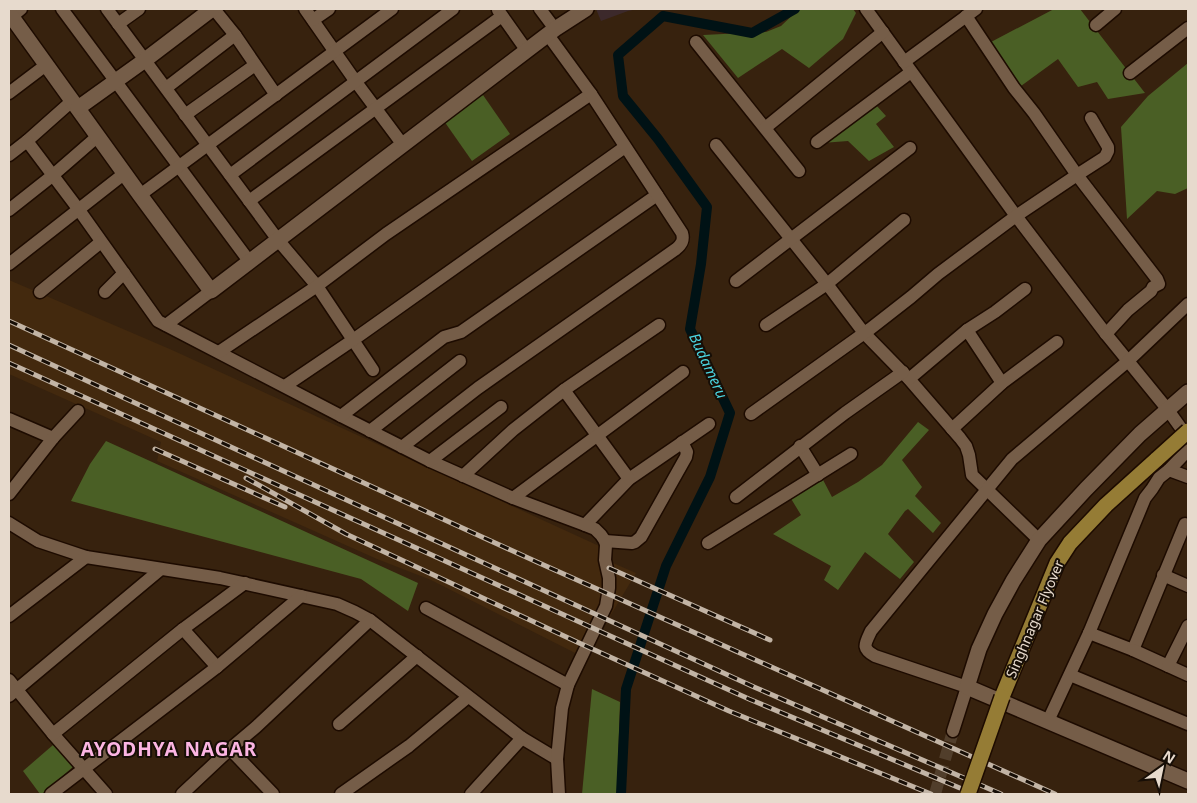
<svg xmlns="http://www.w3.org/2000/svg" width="1197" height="803" viewBox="0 0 1197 803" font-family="'Noto Sans',sans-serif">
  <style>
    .commercial { fill: #3c292b }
    .built { fill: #43290e }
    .forest { fill: #4a5f25 }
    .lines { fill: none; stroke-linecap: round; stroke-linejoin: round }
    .canal { stroke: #001215; stroke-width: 10 }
    .street-tunnel { stroke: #513e2b; stroke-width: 12; stroke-dasharray: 12 6; stroke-linecap: butt }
    .street-casing { stroke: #1d0b00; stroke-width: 15 }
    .secondary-casing { stroke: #1d0b00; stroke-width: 18 }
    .primary-casing { stroke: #1d0b00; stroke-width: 18 }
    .street { stroke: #755d48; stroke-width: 12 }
    .secondary { stroke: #755d48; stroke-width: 15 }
    .primary { stroke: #957c35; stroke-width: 15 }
    .rail-casing { stroke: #c2b4a5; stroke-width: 5 }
    .rail { stroke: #170e06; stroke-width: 3; stroke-dasharray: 9; stroke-linecap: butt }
    .primary-bridge-casing { stroke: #1d0b00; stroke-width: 18; stroke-linecap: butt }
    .primary-bridge { stroke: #957c35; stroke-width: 15 }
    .labels { text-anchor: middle; stroke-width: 4; stroke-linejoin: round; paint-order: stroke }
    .street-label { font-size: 14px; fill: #e7dacd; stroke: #170e06 }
    .water-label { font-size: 15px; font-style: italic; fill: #4bd4e0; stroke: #170e06 }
    .district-label { font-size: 19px; font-weight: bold; letter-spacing: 1px; fill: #fcb5e3; stroke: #170e06 }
  </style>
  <rect width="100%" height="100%" fill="#37220e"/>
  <!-- commercial -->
  <path class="commercial" d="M596,9h42l-10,2 -27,10z"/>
  <!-- built -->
  <path class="built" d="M9,280l163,70 438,201 3,12 23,10 -51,85 -154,-78 -54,-21 -220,-98 4,-19 -152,-68z"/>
  <!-- forest -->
  <g class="forest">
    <path d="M799,9h54l3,4 -13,26 -34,29 -27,-19 -44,29 -35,-43 63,-3 15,-6z"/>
    <path d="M1054,9h26l65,84 -37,6 -11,-17 -19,5 -20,-28 -37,27 -30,-44z"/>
    <path d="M1188,63v125l-13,6 -18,-3 -30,28 -6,-92 27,-31z"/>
    <path d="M483,95l27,39 -38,27 -28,-40 28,-21z"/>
    <path d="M876,105l10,11 -10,8 18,23 -25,14 -21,-20 -26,2z"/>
    <path d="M918,422l11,8 -27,30 20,27 -7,9 26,27 -8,10 -25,-24 -3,2 -17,23 26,28 -14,17 -35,-27 -27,38 -14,-10 7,-14 -58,-32 28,-19 -11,-18 31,-21 11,21 26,-15 24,-17z"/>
    <path d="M106,441l312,142 -10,28 -47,-32 -290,-78 19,-37z"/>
    <path d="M592,689l28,13 -3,92h-35z"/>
    <path d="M53,745l21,21 -32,28h-2l-17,-23z"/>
  </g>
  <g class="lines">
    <!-- canal -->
    <path class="canal" d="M621,794l5,-105 40,-123 44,-89 20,-64 -40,-84 11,-65 6,-57 -49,-68 -35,-43 -5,-41 45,-39 89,17 43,-24"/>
    <!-- street-tunnel -->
    <path class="street-tunnel" d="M935,794l18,-63"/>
    <!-- street casing -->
    <g class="street-casing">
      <g id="street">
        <path d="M62,9l187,252"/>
        <path d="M107,9l171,231 39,46 56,84"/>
        <path d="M214,9l21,26 41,60"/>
        <path d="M305,9l51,73 47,63"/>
        <path d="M540,9l15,20"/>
        <path d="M866,9l150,207 90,118 62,76 20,28"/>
        <path d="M498,10l29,41"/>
        <path d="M966,16l48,72 20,25 43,62 80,104 2,5 -6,3 -2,4 -23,19 -22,24"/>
        <path d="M9,19l12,-10"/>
        <path d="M313,20l16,-11"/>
        <path d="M118,24l21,-15"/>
        <path d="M1096,25l19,-16"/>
        <path d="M696,42l103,129"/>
        <path d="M904,62l72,-53"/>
        <path d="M1130,73l58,-45"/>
        <path d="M166,88l69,-53"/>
        <path d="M9,93l37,-28"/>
        <path d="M72,101l-45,40 52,69 79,111 183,95 89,45 83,37 72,27 44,-46 80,-55"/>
        <path d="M185,115l70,-50"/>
        <path d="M765,128l118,-96"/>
        <path d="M817,142l94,-70"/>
        <path d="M716,145l111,139 37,49 45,46 51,59 6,8 3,9 3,20 67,65"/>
        <path d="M9,155l18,-14"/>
        <path d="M230,175l223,-166"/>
        <path d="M140,195l252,-186"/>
        <path d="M249,201l253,-185"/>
        <path d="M9,210l43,-34 46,-40"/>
        <path d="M9,264l116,-91"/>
        <path d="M736,281l174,-133"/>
        <path d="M40,292l61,-50"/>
        <path d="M105,292l19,-19"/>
        <path d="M166,325l45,-34"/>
        <path d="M766,325l61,-41 77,-64"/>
        <path d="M967,330l35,53"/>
        <path d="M219,352l98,-66 69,-52 205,-140"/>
        <path d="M909,379l58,-49 28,-18 30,-23"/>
        <path d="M285,386l68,-46 272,-193"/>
        <path d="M564,390l95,-65"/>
        <path d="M751,414l119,-85 41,-32 27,-23 78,-58 61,-41 28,-18 3,-6v-4l-17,-29"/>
        <path d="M341,416l103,-79 17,-5 196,-137"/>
        <path d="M9,419l44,19"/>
        <path d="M952,429l50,-46 55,-41"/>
        <path d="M370,431l90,-70"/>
        <path d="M800,446l18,29"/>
        <path d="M402,447l76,-59 198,-139c6,-5 8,-9 6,-16l-91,-139 -43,-59"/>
        <path d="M430,461l71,-54"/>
        <path d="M1169,470l19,7"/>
        <path d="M463,476l50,-46 51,-40 65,89"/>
        <path d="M9,494l44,-56 25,-27"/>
        <path d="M736,497l109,-84 58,-41"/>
        <path d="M513,498l170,-126"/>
        <path d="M9,523l29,18 48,16 134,21 117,26 18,8 15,8 152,118"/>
        <path d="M605,541l27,2 3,-1 6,-5 45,-80 1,-5 -5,-10"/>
        <path d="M708,543l143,-89"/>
        <path d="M1163,575l25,11"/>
        <path d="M426,608l142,77"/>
        <path d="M9,616l77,-59"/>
        <path d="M183,629l34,38"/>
        <path d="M1089,633l44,17 52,-126"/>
        <path d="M1133,650l55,25"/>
        <path d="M1168,666l20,-40"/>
        <path d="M1070,675l118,49"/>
        <path d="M9,680l44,54 53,60"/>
        <path d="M9,696l152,-127"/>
        <path d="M1048,721l41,-88 56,-135 7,-9 7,-11 10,-8 19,-20"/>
        <path d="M339,724l78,-68"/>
        <path d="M953,731l14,-44 -92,-31c-14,-8 -10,-12 -4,-25l141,-172 116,-98 60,-57"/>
        <path d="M53,734l130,-105 62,-46"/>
        <path d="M230,749l43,45"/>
        <path d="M51,794l166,-127 84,-71"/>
        <path d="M182,794l48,-45 26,-22 114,-107"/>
        <path d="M341,794l68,-48 59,-49"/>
        <path d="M471,794l51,-56 35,21"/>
        <path d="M559,794l-2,-35 5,-51 6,-23 38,-79 3,-18v-10l-4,-18 1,-15 -1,-4 -4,-6 -6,-6 -10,-4"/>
      </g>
    </g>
    <!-- secondary casing -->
    <g class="secondary-casing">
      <g id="secondary">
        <path d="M9,13l131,182 71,96 344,-262 31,-20"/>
        <path d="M78,108l67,-48 67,-51"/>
        <path d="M1188,392l-48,42 -54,55 -47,51 -26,41 -18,33 -16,35 -12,38 221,94"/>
      </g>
    </g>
    <!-- primary casing -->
    <g class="primary-casing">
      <path id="primary" d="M1002,697l55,-134 13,-20 36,-38 51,-46"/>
    </g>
    <!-- street -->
    <use href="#street" class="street"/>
    <!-- secondary -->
    <use href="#secondary" class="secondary"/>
    <!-- primary -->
    <use href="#primary" class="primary"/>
    <!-- rail casing -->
    <g class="rail-casing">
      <g id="rail">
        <path d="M9,321l528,241 518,232"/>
        <path d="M9,345l745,342 247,107"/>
        <path d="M9,363l740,336 225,95"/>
        <path d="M155,449l130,58"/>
        <path d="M246,478l100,56 231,108 152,69 202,83"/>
        <path d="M609,568l161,72"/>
      </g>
    </g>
    <!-- rail -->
    <use href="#rail" class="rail"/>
    <!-- primary-bridge casing -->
    <g class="primary-bridge-casing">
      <g id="primary-bridge">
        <path d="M1157,459l31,-28"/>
        <path d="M968,794l34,-97"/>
      </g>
    </g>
    <!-- primary-bridge -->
    <use href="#primary-bridge" class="primary-bridge"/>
  </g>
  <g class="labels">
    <!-- street labels -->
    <g class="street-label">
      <text transform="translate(1035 619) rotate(-67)" y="5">Singhnagar Flyover</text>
    </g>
    <!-- water labels -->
    <g class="water-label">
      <text transform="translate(708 366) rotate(65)" y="5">Budameru</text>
    </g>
    <!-- district labels -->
    <g class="district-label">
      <text x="169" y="756">AYODHYA NAGAR</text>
    </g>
  </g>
  <!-- border -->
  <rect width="1197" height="803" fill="none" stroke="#e7dacd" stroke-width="20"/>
  <!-- north arrow -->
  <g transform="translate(1162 768) rotate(33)" stroke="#170e06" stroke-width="4" paint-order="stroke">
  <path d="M0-4L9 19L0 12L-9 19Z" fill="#e7dacd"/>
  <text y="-8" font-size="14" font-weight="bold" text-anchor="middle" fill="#e7dacd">N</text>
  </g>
</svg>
